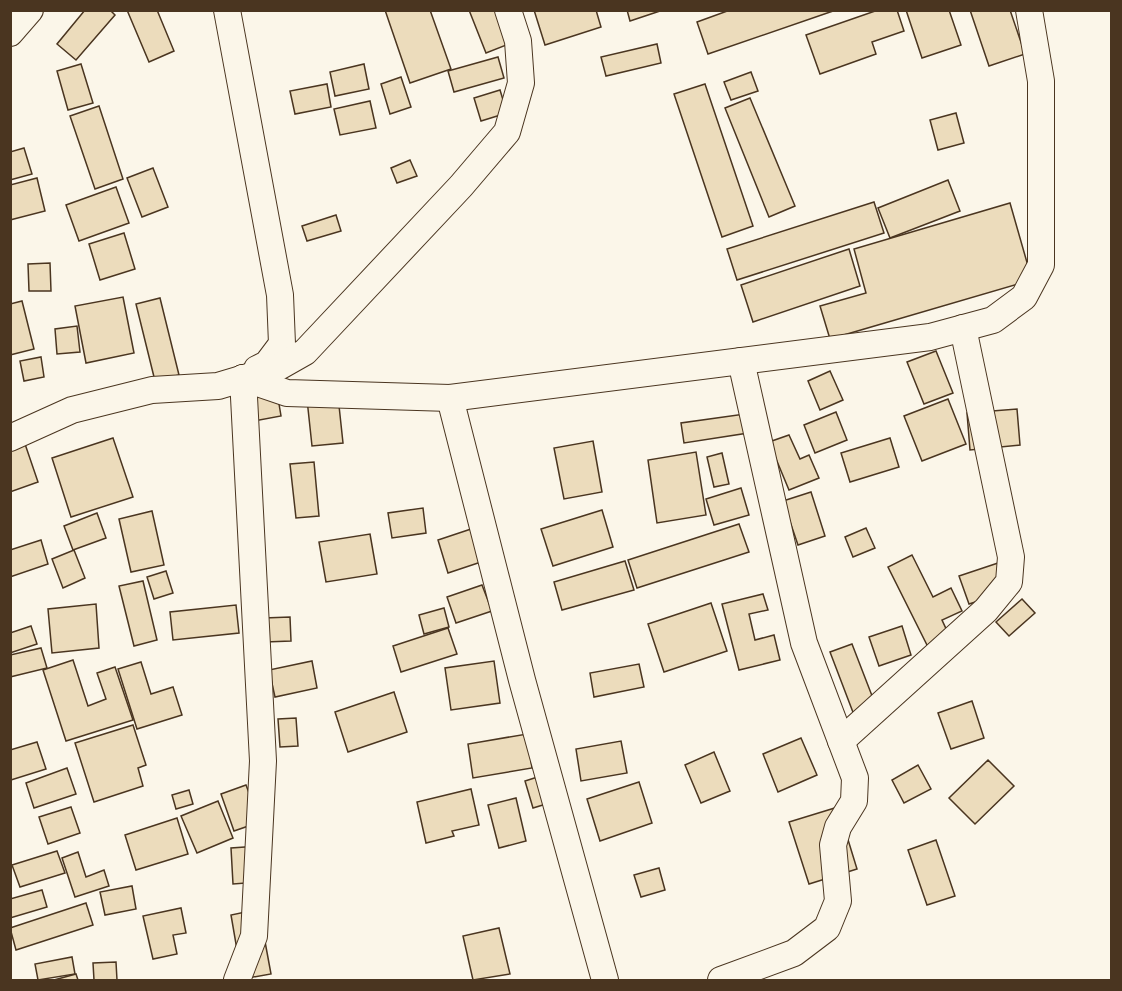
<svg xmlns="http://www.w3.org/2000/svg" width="1122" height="991" viewBox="0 0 1122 991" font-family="Mulish,sans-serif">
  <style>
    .building { fill: #ecdcbc; stroke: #4a3520; stroke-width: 1.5 }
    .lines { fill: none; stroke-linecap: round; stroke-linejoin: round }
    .minor-casing { stroke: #4a3520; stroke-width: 28 }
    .minor { stroke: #fbf6e9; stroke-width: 26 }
  </style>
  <rect width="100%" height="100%" fill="#fbf6e9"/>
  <!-- building -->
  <g class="building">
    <path d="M85,10h25l5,5 -39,45 -19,-16z"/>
    <path d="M127,10h30l17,41 -25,11z"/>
    <path d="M385,10h45l21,59 -41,14z"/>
    <path d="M469,10h44l11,28 -38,15z"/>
    <path d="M534,10h62l5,17 -56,18z"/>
    <path d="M627,10h36l-33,11z"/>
    <path d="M730,10h106l-128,44 -11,-32z"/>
    <path d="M878,10h19l7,21 -32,11 4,12 -56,20 -14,-39z"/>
    <path d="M906,10h43l12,35 -39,13z"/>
    <path d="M970,10h40l15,44 -36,12z"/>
    <path d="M657,44l4,19 -55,13 -5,-19z"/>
    <path d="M498,57l6,21 -50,14 -6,-21z"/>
    <path d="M81,64l12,39 -25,7 -11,-39z"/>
    <path d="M364,64l5,25 -34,7 -5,-24z"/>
    <path d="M751,72l7,19 -27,9 -7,-18z"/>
    <path d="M401,77l10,30 -21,7 -9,-30z"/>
    <path d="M327,84l4,23 -36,7 -5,-23z"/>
    <path d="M705,84l48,142 -31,11 -48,-143z"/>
    <path d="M500,90l7,23 -26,8 -7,-23z"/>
    <path d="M750,98l45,108 -26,11 -44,-109z"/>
    <path d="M370,101l6,27 -36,7 -6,-26z"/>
    <path d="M99,106l24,73 -28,10 -25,-73z"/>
    <path d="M956,113l8,30 -26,7 -8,-30z"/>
    <path d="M24,148l8,26 -22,6v-28z"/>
    <path d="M410,160l7,16 -20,7 -6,-15z"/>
    <path d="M153,168l15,39 -26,10 -15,-39z"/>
    <path d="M37,178l8,33 -35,9v-35z"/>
    <path d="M948,180l12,31 -70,27 -12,-30z"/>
    <path d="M116,187l13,36 -50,18 -13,-36z"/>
    <path d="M874,202l10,31 -147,47 -10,-31z"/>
    <path d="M1010,203l22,77 -202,59 -10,-33 46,-13 -12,-44z"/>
    <path d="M336,215l5,16 -34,10 -5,-15z"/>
    <path d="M124,233l11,36 -35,11 -11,-36z"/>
    <path d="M849,249l11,37 -107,36 -12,-37z"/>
    <path d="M50,263l1,28h-22l-1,-27z"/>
    <path d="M123,297l11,56 -48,10 -11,-57z"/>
    <path d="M160,298l19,77 -24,6 -19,-77z"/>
    <path d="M22,301l12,48 -24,6v-51z"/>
    <path d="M77,326l3,26 -23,2 -2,-25z"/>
    <path d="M936,351l17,42 -29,11 -17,-42z"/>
    <path d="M41,357l3,20 -20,4 -4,-20z"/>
    <path d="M830,371l13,29 -23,10 -12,-29z"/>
    <path d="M275,380l6,36 -27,5 -7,-36z"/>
    <path d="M337,387l6,56 -31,3 -6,-56z"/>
    <path d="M948,399l18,45 -44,17 -18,-45z"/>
    <path d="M1017,409l3,36 -50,5 -3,-37z"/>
    <path d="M759,412l2,19 -77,12 -3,-20z"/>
    <path d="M836,412l11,28 -32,13 -11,-28z"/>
    <path d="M789,435l11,24 9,-4 10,23 -30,12 -20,-48z"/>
    <path d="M113,438l20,59 -62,20 -19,-59z"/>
    <path d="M890,438l9,29 -49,15 -9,-29z"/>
    <path d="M24,441l14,41 -28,10v-46z"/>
    <path d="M593,441l9,51 -38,7 -10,-51z"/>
    <path d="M696,452l10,63 -49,8 -9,-63z"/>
    <path d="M722,453l7,31 -15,3 -7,-30z"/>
    <path d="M314,462l5,54 -23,2 -6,-54z"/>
    <path d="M741,488l8,27 -35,10 -8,-26z"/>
    <path d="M811,492l14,44 -27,9 -15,-44z"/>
    <path d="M423,508l3,25 -34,5 -4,-25z"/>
    <path d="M602,510l11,37 -60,19 -12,-37z"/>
    <path d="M152,511l12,54 -33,7 -12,-53z"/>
    <path d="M97,513l9,25 -33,12 -9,-24z"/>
    <path d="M739,524l10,28 -112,36 -9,-28z"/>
    <path d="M480,526l10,33 -42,14 -10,-33z"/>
    <path d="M866,528l9,20 -22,9 -8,-20z"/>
    <path d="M370,534l7,40 -51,8 -7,-40z"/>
    <path d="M41,540l7,24 -38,13v-27z"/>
    <path d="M74,550l11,28 -22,10 -11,-29z"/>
    <path d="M912,555l21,42 18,-9 11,23 -20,9 14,30 -21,11 -47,-94z"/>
    <path d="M625,561l9,29 -72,20 -8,-28z"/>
    <path d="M1001,562l9,29 -41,13 -10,-28z"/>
    <path d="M166,571l7,22 -19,6 -7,-22z"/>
    <path d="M143,581l14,59 -23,6 -15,-60z"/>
    <path d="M482,585l10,26 -36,12 -9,-26z"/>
    <path d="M763,594l5,16 -19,4 6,26 19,-5 6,25 -41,10 -17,-66z"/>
    <path d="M1022,599l13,14 -26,23 -13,-14z"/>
    <path d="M711,603l16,48 -63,21 -16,-48z"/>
    <path d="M96,604l3,44 -47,5 -4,-44z"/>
    <path d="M236,605l3,28 -66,7 -3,-28z"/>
    <path d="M444,608l5,19 -25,7 -5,-19z"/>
    <path d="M290,617l1,24 -26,1 -1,-24z"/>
    <path d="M31,626l6,18 -27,9v-20z"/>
    <path d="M902,626l9,29 -32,11 -10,-29z"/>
    <path d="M448,628l9,26 -56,18 -8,-26z"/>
    <path d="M852,644l29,75 -22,9 -29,-76z"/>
    <path d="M41,648l6,20 -37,9v-22z"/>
    <path d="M73,660l15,46 18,-7 -9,-26 18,-6 18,53 -67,21 -23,-71z"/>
    <path d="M312,661l5,27 -42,9 -6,-27z"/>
    <path d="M494,661l6,42 -49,7 -6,-42z"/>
    <path d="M141,662l10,32 22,-7 9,28 -45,14 -19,-60z"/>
    <path d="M639,664l5,23 -50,10 -4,-24z"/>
    <path d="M394,692l13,40 -59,20 -13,-40z"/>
    <path d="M972,701l12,37 -33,11 -13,-36z"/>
    <path d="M296,718l2,28 -18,1 -2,-28z"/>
    <path d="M133,725l13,40 -8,3 5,18 -49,16 -19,-59z"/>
    <path d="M527,734l5,34 -59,10 -5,-34z"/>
    <path d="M801,738l16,37 -39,17 -15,-38z"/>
    <path d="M621,741l6,32 -46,8 -5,-32z"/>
    <path d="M37,742l9,27 -35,11 -1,-30z"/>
    <path d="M714,752l16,39 -29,12 -16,-38z"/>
    <path d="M988,760l26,26 -39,38 -26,-26z"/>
    <path d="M918,765l13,24 -27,14 -12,-23z"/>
    <path d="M67,768l9,26 -42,14 -8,-25z"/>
    <path d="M547,774l9,27 -23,7 -8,-27z"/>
    <path d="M639,782l13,41 -52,18 -13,-42z"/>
    <path d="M246,785l14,37 -26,9 -13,-37z"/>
    <path d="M471,789l8,36 -27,6 2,5 -28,7 -9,-41z"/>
    <path d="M189,790l4,14 -17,5 -4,-14z"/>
    <path d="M516,798l10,43 -27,7 -11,-43z"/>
    <path d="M218,801l15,37 -36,15 -16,-37z"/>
    <path d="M71,807l9,26 -32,11 -9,-27z"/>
    <path d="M838,807l19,62 -48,15 -20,-62z"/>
    <path d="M177,818l11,36 -52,16 -11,-35z"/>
    <path d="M936,840l19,56 -28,9 -19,-55z"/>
    <path d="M259,846l2,36 -28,2 -2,-36z"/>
    <path d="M57,851l8,22 -45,14 -8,-22z"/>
    <path d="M78,852l8,25 18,-7 5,16 -34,11 -13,-39z"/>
    <path d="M659,868l6,22 -24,7 -7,-22z"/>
    <path d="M132,886l4,23 -31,6 -5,-23z"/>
    <path d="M42,890l5,17 -37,11v-19z"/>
    <path d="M86,903l7,22 -77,25 -6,-22z"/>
    <path d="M181,908l5,25 -13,2 4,19 -24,5 -10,-43z"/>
    <path d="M259,909l12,65 -29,5 -11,-64z"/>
    <path d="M499,928l11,46 -37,6 -10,-44z"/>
    <path d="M72,957l3,17 -37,6 -3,-16z"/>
    <path d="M116,962l1,18h-23l-1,-17z"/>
    <path d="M76,974l2,6h-24z"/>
  </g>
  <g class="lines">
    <!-- minor casing -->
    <g class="minor-casing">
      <g id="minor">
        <path d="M227,10l53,285 2,49 -15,20 -10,5"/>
        <path d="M10,33l20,-23"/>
        <path d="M243,378l44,15 163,5 480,-61 63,-17 31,-23 17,-32v-184l-12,-71"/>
        <path d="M450,398l72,282 83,300"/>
        <path d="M10,438l62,-28 80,-20 66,-4 57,-17 30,-17 156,-166 46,-54 14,-49 -3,-42 -10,-31"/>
        <path d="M841,741l145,-131 23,-28 2,-25 -48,-229"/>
        <path d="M237,980l17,-44 9,-175 -20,-383"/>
        <path d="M721,980l73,-27 33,-25 11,-27 -5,-56 5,-18 16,-26 1,-23 -51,-135 -63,-282"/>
      </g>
    </g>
    <!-- minor -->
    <use href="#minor" class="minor"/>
  </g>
  <!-- border -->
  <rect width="1122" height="991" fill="none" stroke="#4a3520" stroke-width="24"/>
</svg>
